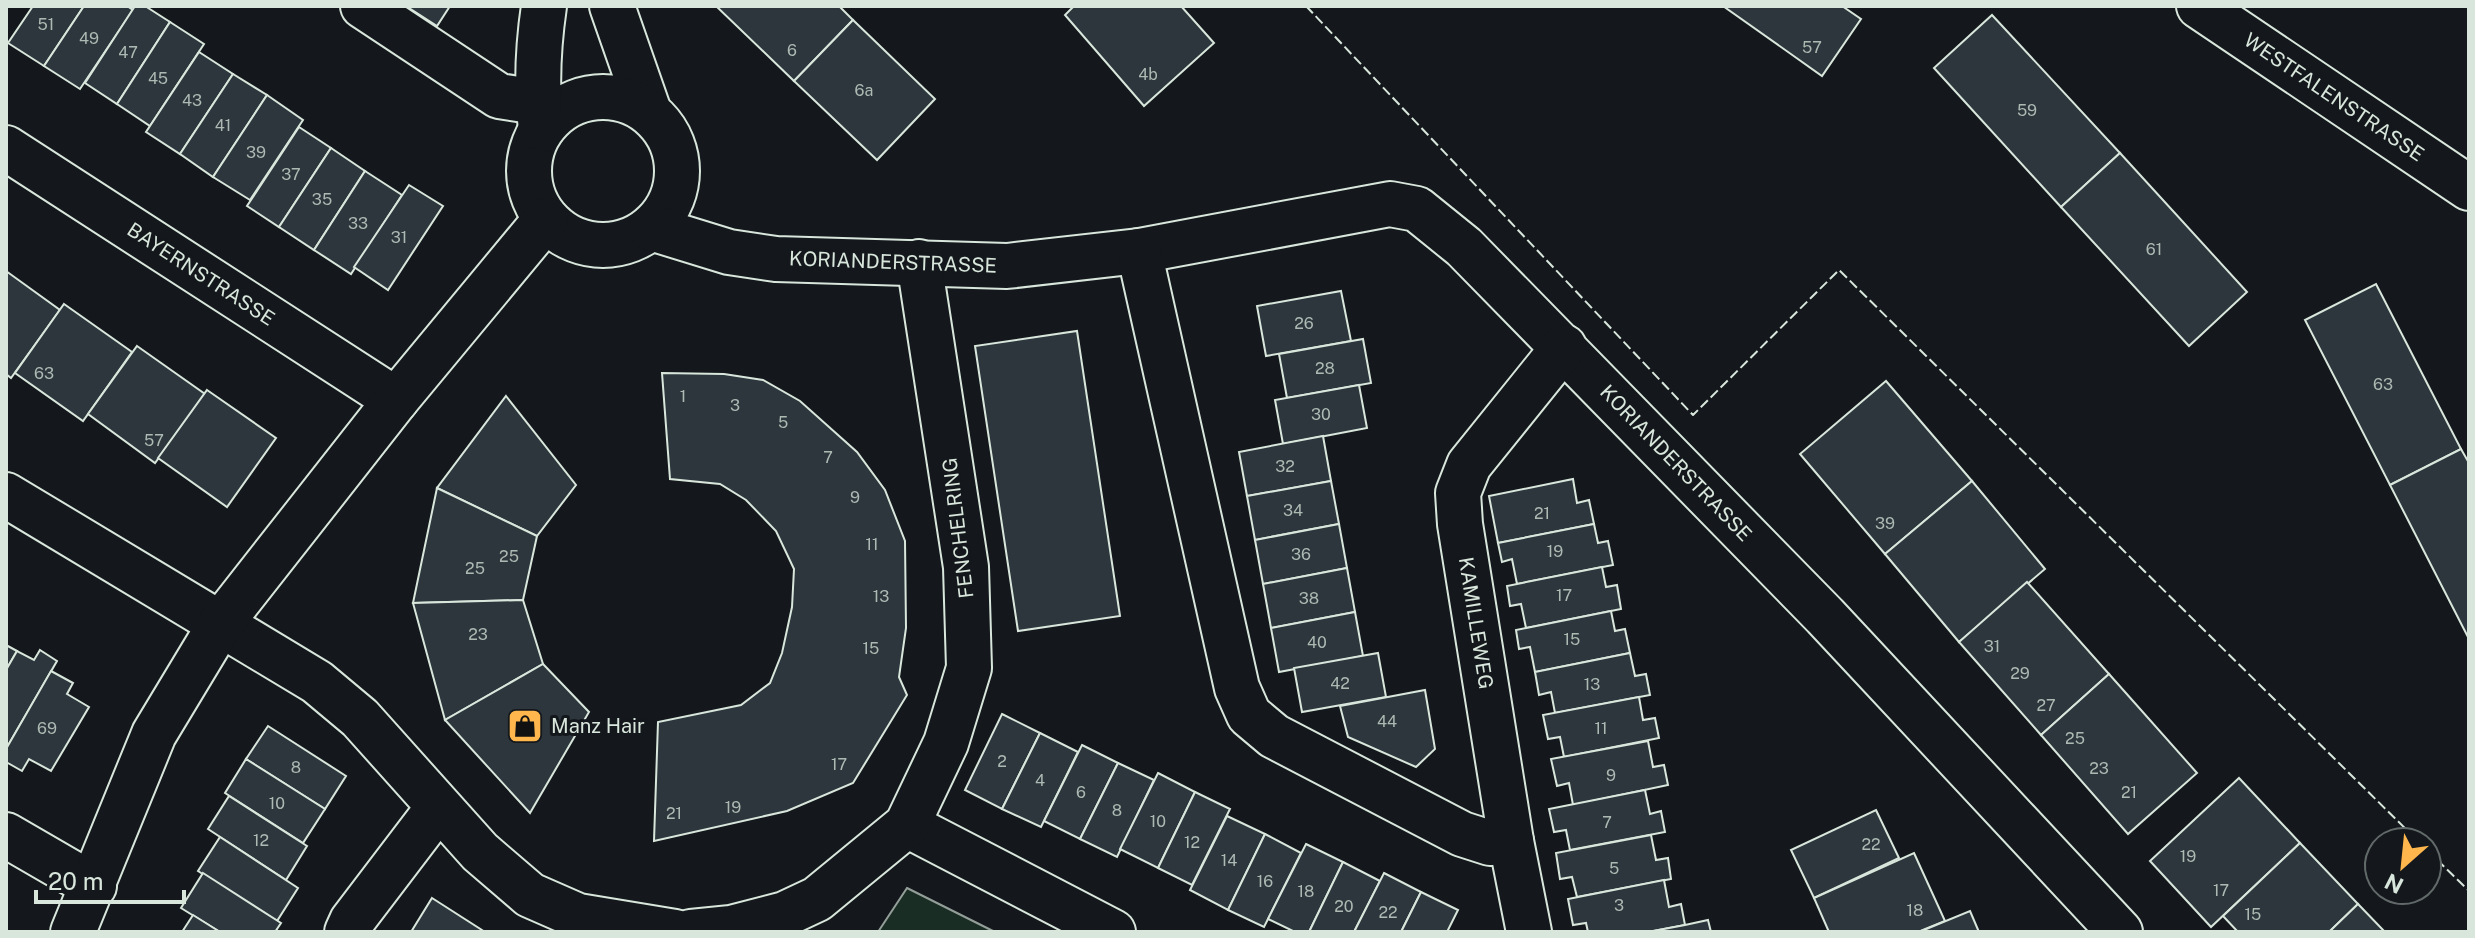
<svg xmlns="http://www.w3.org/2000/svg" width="2475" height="938" viewBox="0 0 2475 938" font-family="'Public Sans',sans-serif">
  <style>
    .green { fill: #1a2d24; stroke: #939e99; stroke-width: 2 }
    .building { fill: #2c363c; stroke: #d8e6dc; stroke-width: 2 }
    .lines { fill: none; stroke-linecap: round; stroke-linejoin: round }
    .minor-casing { stroke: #d8e6dc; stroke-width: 48 }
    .minor { stroke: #14181c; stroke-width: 44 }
    .fence { stroke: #d8e6dc; stroke-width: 2; stroke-dasharray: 10 4; stroke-linecap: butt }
    .labels { text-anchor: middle; stroke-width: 6; stroke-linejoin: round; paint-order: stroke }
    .number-label { font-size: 16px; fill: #adbab4 }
    .street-label { font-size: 20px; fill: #d8e6dc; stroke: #14181c }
    .poi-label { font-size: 20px; fill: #d8e6dc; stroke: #14181c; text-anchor: start }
  </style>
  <rect width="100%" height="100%" fill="#14181c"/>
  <!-- green -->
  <path class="green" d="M907,888l88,44h-117z"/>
  <!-- building -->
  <g class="building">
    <path d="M33,6h51l-40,60 -36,-23z"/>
    <path d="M84,6h43l6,4 -53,79 -36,-23z"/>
    <path d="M135,6h10l25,16 -53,82 -32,-21z"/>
    <path d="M406,6h44l-13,20z"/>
    <path d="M716,6h123l14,14 -59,61z"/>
    <path d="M1074,6h107l33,37 -70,63 -79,-91z"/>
    <path d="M1723,6h119l19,13 -39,57z"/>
    <path d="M1992,15l128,138 -59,54 -127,-139z"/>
    <path d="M853,20l82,79 -58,61 -83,-79z"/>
    <path d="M170,22l34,22 -54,82 -33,-22z"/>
    <path d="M199,52l34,22 -53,80 -34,-22z"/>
    <path d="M233,74l34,21 -54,82 -33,-23z"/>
    <path d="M267,95l36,25 -53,80 -37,-23z"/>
    <path d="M299,127l32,21 -52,79 -32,-21z"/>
    <path d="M331,148l34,23 -51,79 -35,-23z"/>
    <path d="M2120,153l127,139 -58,54 -128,-139z"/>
    <path d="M365,171l37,24 -51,79 -37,-24z"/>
    <path d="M409,185l34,21 -55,84 -34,-23z"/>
    <path d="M6,271l54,39 -49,68 -5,-4z"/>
    <path d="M2376,284l85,165 -71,36 -85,-165z"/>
    <path d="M1341,291l10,50 -85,15 -9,-50z"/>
    <path d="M64,304l68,48 -49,69 -68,-48z"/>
    <path d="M1077,331l43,285 -102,15 -43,-285z"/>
    <path d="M1363,339l8,44 -84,15 -8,-44z"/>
    <path d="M137,346l68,48 -50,69 -67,-49z"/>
    <path d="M662,373l62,1 39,6 37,21 57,51 28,38 20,51 1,87 -7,49 8,18 -54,88 -66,28 -133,30 4,-119 83,-17 29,-22 12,-30 10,-46 2,-38 -18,-38 -30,-31 -26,-16 -50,-5z"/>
    <path d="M1886,381l86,100 -87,73 -85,-100z"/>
    <path d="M1359,385l8,43 -84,16 -8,-44z"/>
    <path d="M207,390l69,48 -49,69 -69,-49z"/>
    <path d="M506,396l70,89 -39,51 -100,-48z"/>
    <path d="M1323,436l8,45 -84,15 -8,-44z"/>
    <path d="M2461,449l8,14v176l-79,-154z"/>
    <path d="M1573,479l4,24 12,-3 5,24 -96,19 -9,-47z"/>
    <path d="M1331,481l8,43 -84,16 -8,-44z"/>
    <path d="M1972,481l73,88 -86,73 -74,-88z"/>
    <path d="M437,488l100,48 -14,64 -110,3z"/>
    <path d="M1339,524l8,44 -84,16 -8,-44z"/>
    <path d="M1594,524l4,19 10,-2 5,24 -96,19 -5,-25 -10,3 -4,-19z"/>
    <path d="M1602,567l4,20 11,-2 4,24 -95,19 -5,-24 -11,2 -3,-20z"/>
    <path d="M1347,568l8,44 -84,16 -8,-44z"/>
    <path d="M2027,582l82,92 -68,61 -82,-93z"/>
    <path d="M523,600l20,64 -98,56 -32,-117z"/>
    <path d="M1611,611l4,20 10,-2 5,24 -95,19 -5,-25 -11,2 -3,-19z"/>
    <path d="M1355,612l8,44 -84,16 -8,-44z"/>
    <path d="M6,645l11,6 -11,19z"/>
    <path d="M40,650l17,11 -51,88v-79l11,-19 17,9z"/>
    <path d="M1378,653l8,44 -84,15 -8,-44z"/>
    <path d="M1630,653l5,23 11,-2 4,21 -95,18 -4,-21 -12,3 -4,-23z"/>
    <path d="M543,664l46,48 -59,101 -85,-93z"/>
    <path d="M51,671l22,12 -6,11 22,13 -38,64 -22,-12 -7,12 -16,-9v-13z"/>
    <path d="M2109,674l88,99 -69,61 -87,-99z"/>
    <path d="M1425,690l10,59 -19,18 -68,-30 -8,-31z"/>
    <path d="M1639,697l4,23 12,-2 4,20 -95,19 -4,-20 -12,2 -5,-24z"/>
    <path d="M1002,714l38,19 -38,76 -37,-19z"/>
    <path d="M268,726l78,50 -21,33 -79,-50z"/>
    <path d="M1040,733l38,19 -37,75 -39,-18z"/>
    <path d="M1648,741l5,26 11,-2 4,20 -95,20 -4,-22 -12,3 -6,-27z"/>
    <path d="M1082,745l36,18 -38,76 -36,-18z"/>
    <path d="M246,759l79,50 -22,34 -78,-50z"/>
    <path d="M1118,763l36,17 -37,77 -37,-18z"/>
    <path d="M1158,773l37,19 -37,76 -38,-19z"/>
    <path d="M2239,778l61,65 -89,84 -61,-66z"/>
    <path d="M1645,790l5,24 11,-3 4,21 -95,18 -4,-20 -12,2 -5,-23z"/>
    <path d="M1195,792l35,17 -38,76 -34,-17z"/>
    <path d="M229,796l78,50 -21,34 -78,-51z"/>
    <path d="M1876,810l23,48 -85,40 -23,-48z"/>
    <path d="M1227,816l38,18 -37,76 -38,-20z"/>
    <path d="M1265,834l36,19 -37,74 -36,-17z"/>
    <path d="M1651,835l5,25 12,-2 3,21 -94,18 -5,-20 -12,2 -4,-26z"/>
    <path d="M220,837l78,51 -21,33 -79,-50z"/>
    <path d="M2300,843l58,61 -29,28h-91l-15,-16z"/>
    <path d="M1306,844l37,18 -34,70h-14l-27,-13z"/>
    <path d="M1914,853l31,68 -27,11h-89l-15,-34z"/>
    <path d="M1343,862l37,19 -26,51h-45z"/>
    <path d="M203,873l78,50 -6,9h-55l-39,-24z"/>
    <path d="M1384,873l37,19 -20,40h-47z"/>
    <path d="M1664,880l5,27 12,-3 4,21 -37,7h-60l-2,-9 -13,2 -5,-26z"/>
    <path d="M1421,892l37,18 -11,22h-46z"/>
    <path d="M432,898l53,34h-74z"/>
    <path d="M2358,904l27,28h-56z"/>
    <path d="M1970,911l9,21h-60z"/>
    <path d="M193,915l27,17h-38z"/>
    <path d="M1708,920l3,12h-63l37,-7z"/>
  </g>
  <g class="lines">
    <!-- minor casing -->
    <g class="minor-casing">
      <g id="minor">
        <path d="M363,6l136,90 39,6"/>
        <path d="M612,6l37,106"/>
        <path d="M2199,6l270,182"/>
        <circle cx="603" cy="171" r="74"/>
        <path d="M541,129c-5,-41 -3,-82 3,-123"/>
        <path d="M6,148l390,252"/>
        <path d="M651,228l78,24 47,7 231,7 132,-15 251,-47 27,5 47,38 361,369 295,316"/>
        <path d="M1139,251l98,437 12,27 25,21 188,98 28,9 21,-2"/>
        <path d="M6,495l311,187 43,36 120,134 50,43 48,21 97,16"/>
        <path d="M907,825l206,107"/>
        <path d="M6,835l88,51"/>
        <path d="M73,932l81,-198 67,-111 175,-223 150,-181"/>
        <path d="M347,932l5,-11 86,-113"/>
        <path d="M691,932l40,-4 54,-14 32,-15 90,-74 39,-82 23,-75 -3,-101 -47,-305"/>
        <path d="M1529,932l-18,-91 -51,-317 -2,-31 11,-28 95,-118"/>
      </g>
    </g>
    <!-- minor -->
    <use href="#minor" class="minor"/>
    <!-- fence -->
    <g class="fence">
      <path d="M1306,6l387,409 146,-145 580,572"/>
      <path d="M2427,850l42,41"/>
    </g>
  </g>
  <!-- icons -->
  <defs>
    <g id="shop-square" transform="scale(1.8)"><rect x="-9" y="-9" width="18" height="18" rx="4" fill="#ffb74d" stroke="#14181c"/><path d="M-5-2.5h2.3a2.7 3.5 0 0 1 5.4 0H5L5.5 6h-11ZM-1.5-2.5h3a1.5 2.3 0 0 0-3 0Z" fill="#111"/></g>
  </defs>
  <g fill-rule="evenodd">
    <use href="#shop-square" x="525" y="726"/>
  </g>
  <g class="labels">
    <!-- number labels -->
    <g class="number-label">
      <text x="46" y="30">51</text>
      <text x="89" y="44">49</text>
      <text x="1812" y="53">57</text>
      <text x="792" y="56">6</text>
      <text x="128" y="58">47</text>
      <text x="1148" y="80">4b</text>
      <text x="158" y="84">45</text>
      <text x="864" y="96">6a</text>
      <text x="192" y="106">43</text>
      <text x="2027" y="116">59</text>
      <text x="223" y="131">41</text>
      <text x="256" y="158">39</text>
      <text x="291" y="180">37</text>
      <text x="322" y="205">35</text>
      <text x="358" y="229">33</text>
      <text x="399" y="243">31</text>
      <text x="2154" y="255">61</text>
      <text x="1304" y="329">26</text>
      <text x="1325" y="374">28</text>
      <text x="44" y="379">63</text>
      <text x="2383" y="390">63</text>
      <text x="683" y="402">1</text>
      <text x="735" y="411">3</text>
      <text x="1321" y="420">30</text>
      <text x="783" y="428">5</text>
      <text x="154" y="446">57</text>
      <text x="828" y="463">7</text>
      <text x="1285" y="472">32</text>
      <text x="855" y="503">9</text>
      <text x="1293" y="516">34</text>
      <text x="1542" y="519">21</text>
      <text x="1885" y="529">39</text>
      <text x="872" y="550">11</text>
      <text x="1555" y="557">19</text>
      <text x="1301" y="560">36</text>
      <text x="509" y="562">25</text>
      <text x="475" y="574">25</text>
      <text x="1564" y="601">17</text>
      <text x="881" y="602">13</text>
      <text x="1309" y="604">38</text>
      <text x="478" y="640">23</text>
      <text x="1572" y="645">15</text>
      <text x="1317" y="648">40</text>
      <text x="1992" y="652">31</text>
      <text x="871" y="654">15</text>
      <text x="2020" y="679">29</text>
      <text x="1340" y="689">42</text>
      <text x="1592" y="690">13</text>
      <text x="2046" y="711">27</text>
      <text x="1387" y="727">44</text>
      <text x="47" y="734">69</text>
      <text x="1601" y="734">11</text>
      <text x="2075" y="744">25</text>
      <text x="1002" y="767">2</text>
      <text x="839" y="770">17</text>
      <text x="296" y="773">8</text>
      <text x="2099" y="774">23</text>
      <text x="1611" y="781">9</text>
      <text x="1040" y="786">4</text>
      <text x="1081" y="798">6</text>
      <text x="2129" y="798">21</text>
      <text x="277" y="809">10</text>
      <text x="733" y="813">19</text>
      <text x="1117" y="816">8</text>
      <text x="674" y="819">21</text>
      <text x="1158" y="827">10</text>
      <text x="1607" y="828">7</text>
      <text x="261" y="846">12</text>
      <text x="1192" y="848">12</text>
      <text x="1871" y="850">22</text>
      <text x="2188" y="862">19</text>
      <text x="1229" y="866">14</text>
      <text x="1614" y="874">5</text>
      <text x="1265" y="887">16</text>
      <text x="2221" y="896">17</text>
      <text x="1306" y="897">18</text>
      <text x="1619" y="911">3</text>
      <text x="1344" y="912">20</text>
      <text x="1915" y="916">18</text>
      <text x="1388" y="918">22</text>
      <text x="2253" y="920">15</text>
    </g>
    <!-- street labels -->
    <g class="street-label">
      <text transform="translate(2334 97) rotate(34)" y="7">WESTFALENSTRASSE</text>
      <text transform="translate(893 262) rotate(2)" y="7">KORIANDERSTRASSE</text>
      <text transform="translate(201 274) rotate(33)" y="7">BAYERNSTRASSE</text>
      <text transform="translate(1676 463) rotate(46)" y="7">KORIANDERSTRASSE</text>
      <text transform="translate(958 528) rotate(-97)" y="7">FENCHELRING</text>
      <text transform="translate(1476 623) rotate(81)" y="7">KAMILLEWEG</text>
    </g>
    <!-- poi labels -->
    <g class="poi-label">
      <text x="551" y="733">Manz Hair</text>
    </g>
  </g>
  <!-- border -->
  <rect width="2475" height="938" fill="none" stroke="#d8e6dc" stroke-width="16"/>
  <!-- north arrow -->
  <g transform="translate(2403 866) rotate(207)"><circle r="38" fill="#14181c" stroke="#626a69" stroke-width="2"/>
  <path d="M0-6L14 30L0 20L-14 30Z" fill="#ffb74d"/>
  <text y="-12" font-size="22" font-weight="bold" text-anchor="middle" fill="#d8e6dc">N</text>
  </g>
  <!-- scale -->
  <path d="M36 890v12h148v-12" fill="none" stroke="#d8e6dc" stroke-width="4"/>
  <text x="48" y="890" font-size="24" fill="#d8e6dc" stroke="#14181c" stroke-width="6" paint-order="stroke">20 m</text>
</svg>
